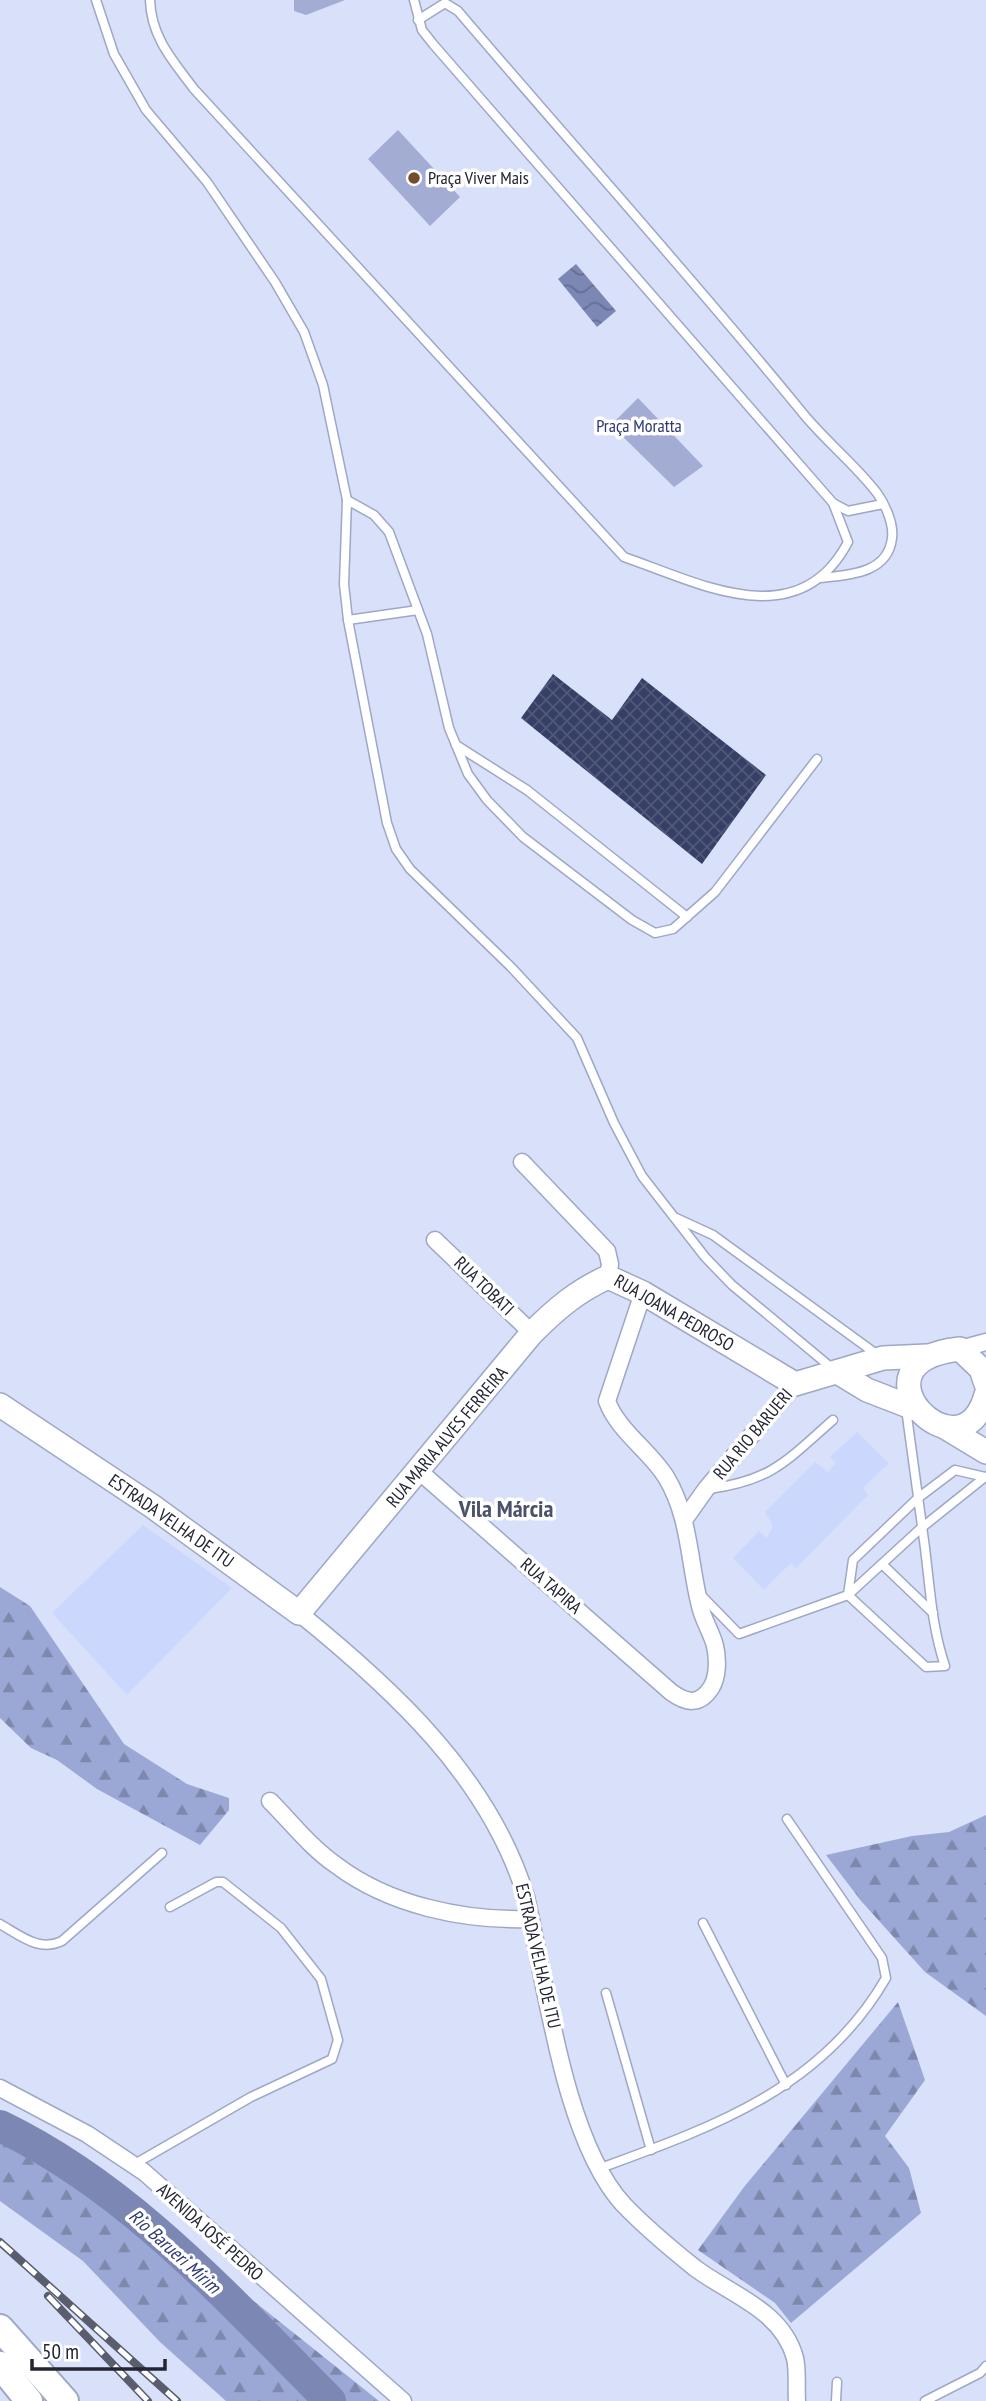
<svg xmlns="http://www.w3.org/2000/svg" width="986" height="2401" viewBox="0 0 986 2401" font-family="'PT Sans Narrow',sans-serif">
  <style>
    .built { fill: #ccd7fd }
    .forest { fill: url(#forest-firs) }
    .green { fill: #a3add3 }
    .water { fill: url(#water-waves) }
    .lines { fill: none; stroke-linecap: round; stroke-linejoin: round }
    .river { stroke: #7c87b3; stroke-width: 32 }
    .building { fill: url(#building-cross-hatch) }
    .lane-casing { stroke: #9ea7c5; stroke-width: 11 }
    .street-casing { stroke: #9ea7c5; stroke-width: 19 }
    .secondary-casing { stroke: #9ea7c5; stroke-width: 26 }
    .primary-casing { stroke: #9ea7c5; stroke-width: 30 }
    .lane { stroke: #fff; stroke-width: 8 }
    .street { stroke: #fff; stroke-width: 16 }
    .secondary { stroke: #fff; stroke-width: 23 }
    .primary { stroke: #fff; stroke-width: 26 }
    .rail-casing { stroke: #595d6d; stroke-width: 8 }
    .rail { stroke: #fff; stroke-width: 5; stroke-dasharray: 16; stroke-linecap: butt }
    .poi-dot { fill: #734d29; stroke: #fff; stroke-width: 2.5 }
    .labels { text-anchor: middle; stroke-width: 7; stroke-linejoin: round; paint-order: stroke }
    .poi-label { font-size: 18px; fill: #232632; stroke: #fff; text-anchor: start }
    .park-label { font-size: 18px; fill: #2d3770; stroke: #fff }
    .street-label { font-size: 18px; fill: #232632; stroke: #fff }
    .water-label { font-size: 19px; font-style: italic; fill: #303a73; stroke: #fff }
    .district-label { font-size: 24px; font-weight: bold; fill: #4a516b; stroke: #fff }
  </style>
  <defs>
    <pattern id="forest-firs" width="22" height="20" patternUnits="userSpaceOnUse" patternTransform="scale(1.75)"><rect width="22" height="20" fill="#9ba7d5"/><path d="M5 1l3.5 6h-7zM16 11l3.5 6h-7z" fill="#7e88ad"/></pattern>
    <pattern id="water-waves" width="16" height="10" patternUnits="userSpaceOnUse" patternTransform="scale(1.75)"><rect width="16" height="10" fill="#7c87b3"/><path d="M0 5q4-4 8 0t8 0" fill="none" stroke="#656e92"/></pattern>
    <pattern id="building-cross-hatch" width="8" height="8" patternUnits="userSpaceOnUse" patternTransform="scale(1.75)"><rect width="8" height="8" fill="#363f66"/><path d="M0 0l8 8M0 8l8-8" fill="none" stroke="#515878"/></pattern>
  </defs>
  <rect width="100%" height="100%" fill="#d9e0f9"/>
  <!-- built -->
  <g class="built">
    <path d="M857,1432l32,31 -26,25 5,7 -72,73 -5,-5 -27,27 -31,-32 26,-27 8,7 6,-12 -8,-14 50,-50 13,10 8,-9 -6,-6z"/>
    <path d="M143,1525l89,63 -105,107 -75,-82z"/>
  </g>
  <!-- forest -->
  <g class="forest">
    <path d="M0,1587l30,19 94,138 63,40 42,14v12l-29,35 -103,-56 -40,-29 -26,-12 -31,-30z"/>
    <path d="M986,1815v201l-61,-44 -63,-70 -36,-47 86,-19 37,-4z"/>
    <path d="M898,2002l27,78 -40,56 24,32 12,45 -130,110 -16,-20 -77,-53 46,-63z"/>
    <path d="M0,2116l78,45 301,240h-153l-66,-59 -77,-81 -83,-60z"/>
  </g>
  <!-- green -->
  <g class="green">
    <path d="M294,0h51l-39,15 -12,-4z"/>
    <path d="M398,130l62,67 -30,29 -62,-67z"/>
    <path d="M638,398l65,68 -29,21 -63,-62z"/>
  </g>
  <!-- water -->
  <path class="water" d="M576,264l40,47 -19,16 -39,-48z"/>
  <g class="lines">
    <!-- river -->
    <path class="river" d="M0,2126c131,63 229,174 330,275"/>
  </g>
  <!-- building -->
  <path class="building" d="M553,674l59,46 30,-42 124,97 -64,89 -181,-146z"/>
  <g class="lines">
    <!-- lane casing -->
    <g class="lane-casing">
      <g id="lane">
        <path d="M96,0l18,54 32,56 61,72 68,100 29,50 19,53 24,115 -3,84 4,36 39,203 9,26 14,20 101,98 66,71 37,85 28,53 63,81 27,28 101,84"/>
        <path d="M150,0c1,37 23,61 44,89l430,468c75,26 174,80 224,-15l-15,-39 -400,-459 -11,-14 -8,-30"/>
        <path d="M418,20l27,-17 13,8c114,134 232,264 343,400 23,29 54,53 76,82 8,11 17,31 15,45 -4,36 -44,37 -72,40"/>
        <path d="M347,500l27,15 15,17 38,102 22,94 19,46 19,26 36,37 109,83 23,13 18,-4 42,-37 102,-133"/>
        <path d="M833,503l15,8 35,-7"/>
        <path d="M348,620l70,-10"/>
        <path d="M456,745l71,45 160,127"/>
        <path d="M676,1218l37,17 166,121"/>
        <path d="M906,1408c6,47 13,94 19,140 5,40 7,80 20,118l-19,1 -78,-72 5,-35 65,-62 37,-28 30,7"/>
        <path d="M709,1489c64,-9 77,-28 124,-69"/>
        <path d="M882,1564l51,49"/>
        <path d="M700,1594l39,40 109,-39 72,-66 65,-52"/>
        <path d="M703,1923l83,162"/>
        <path d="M0,1924c21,12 39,28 62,17l100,-88"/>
        <path d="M606,1993l45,157"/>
        <path d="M133,2165l118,-68 81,-38 6,-19 -17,-61 -40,-51 -58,-46h-7l-46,25"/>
        <path d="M598,2169c115,-42 224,-80 288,-191l-4,-20 -95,-139"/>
        <path d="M836,2401l1,-19"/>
        <path d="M925,2401l55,-28 6,-7"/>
      </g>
    </g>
    <!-- street casing -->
    <g class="street-casing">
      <g id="street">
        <path d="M522,1162l85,89 3,13 -2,13"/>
        <path d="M435,1240l97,93"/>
        <path d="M960,1349l26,-7"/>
        <path d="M419,1471l252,221c15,11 28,14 40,-4 7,-11 7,-29 4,-42 -3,-13 -12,-26 -15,-40 -11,-43 -10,-90 -34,-129 -17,-27 -48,-46 -59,-76l36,-108"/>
        <path d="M684,1520l22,-31 89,-105"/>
        <path d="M299,1613c94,76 191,165 227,284 20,87 38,242 97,307 22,23 47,44 72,64 36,27 87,42 100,90 3,13 1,30 2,43"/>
        <path d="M270,1801c21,21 41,47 66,64 54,41 129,56 195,54"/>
        <path d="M0,2088l87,46 57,38 259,229"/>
      </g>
    </g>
    <!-- secondary casing -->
    <g class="secondary-casing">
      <g id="secondary">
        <path d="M839,1373l28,17 49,19"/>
        <path d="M986,1384l-5,-15 -21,-20c-118,12 1,136 26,46"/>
        <path d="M0,1405l152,101 147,107 233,-280c24,-24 45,-42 76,-56l35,16 152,91 88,-26 44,-2"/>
        <path d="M943,1426l43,26"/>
      </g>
    </g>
    <!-- primary casing -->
    <g class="primary-casing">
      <g id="primary">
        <path d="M0,2328l65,73"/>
        <path d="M0,2365l29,36"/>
      </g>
    </g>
    <!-- lane -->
    <use href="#lane" class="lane"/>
    <!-- street -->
    <use href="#street" class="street"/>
    <!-- secondary -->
    <use href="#secondary" class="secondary"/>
    <!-- primary -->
    <use href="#primary" class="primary"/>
    <!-- rail casing -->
    <g class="rail-casing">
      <g id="rail">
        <path d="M0,2242l177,159"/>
        <path d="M48,2296l100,105"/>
      </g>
    </g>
    <!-- rail -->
    <use href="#rail" class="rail"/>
  </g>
  <!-- markers -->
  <circle class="poi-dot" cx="414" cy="178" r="7"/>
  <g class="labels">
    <!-- poi labels -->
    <g class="poi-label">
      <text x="428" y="184">Praça Viver Mais</text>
    </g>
    <!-- park labels -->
    <g class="park-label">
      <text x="639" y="432">Praça Moratta</text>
    </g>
    <!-- street labels -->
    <g class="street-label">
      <text transform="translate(484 1286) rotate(44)" y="6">RUA TOBATI</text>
      <text transform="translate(674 1313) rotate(30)" y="6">RUA JOANA PEDROSO</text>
      <text transform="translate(753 1434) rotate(-50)" y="6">RUA RIO BARUERI</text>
      <text transform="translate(447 1437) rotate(-50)" y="6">RUA MARIA ALVES FERREIRA</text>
      <text transform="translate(171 1521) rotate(35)" y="6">ESTRADA VELHA DE ITU</text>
      <text transform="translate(551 1586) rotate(41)" y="6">RUA TAPIRA</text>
      <text transform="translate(538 1956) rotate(77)" y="6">ESTRADA VELHA DE ITU</text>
      <text transform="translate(210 2232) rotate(42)" y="6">AVENIDA JOSÉ PEDRO</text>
    </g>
    <!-- water labels -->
    <g class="water-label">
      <text transform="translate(175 2251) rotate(42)" y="7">Rio Barueri Mirim</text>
    </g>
    <!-- district labels -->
    <g class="district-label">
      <text x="506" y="1517">Vila Márcia</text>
    </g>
  </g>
  <!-- scale -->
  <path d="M32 2359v10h133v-10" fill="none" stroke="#232632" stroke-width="3.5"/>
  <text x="42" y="2359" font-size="21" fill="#232632" stroke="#ffffff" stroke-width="5" paint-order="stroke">50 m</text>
</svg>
